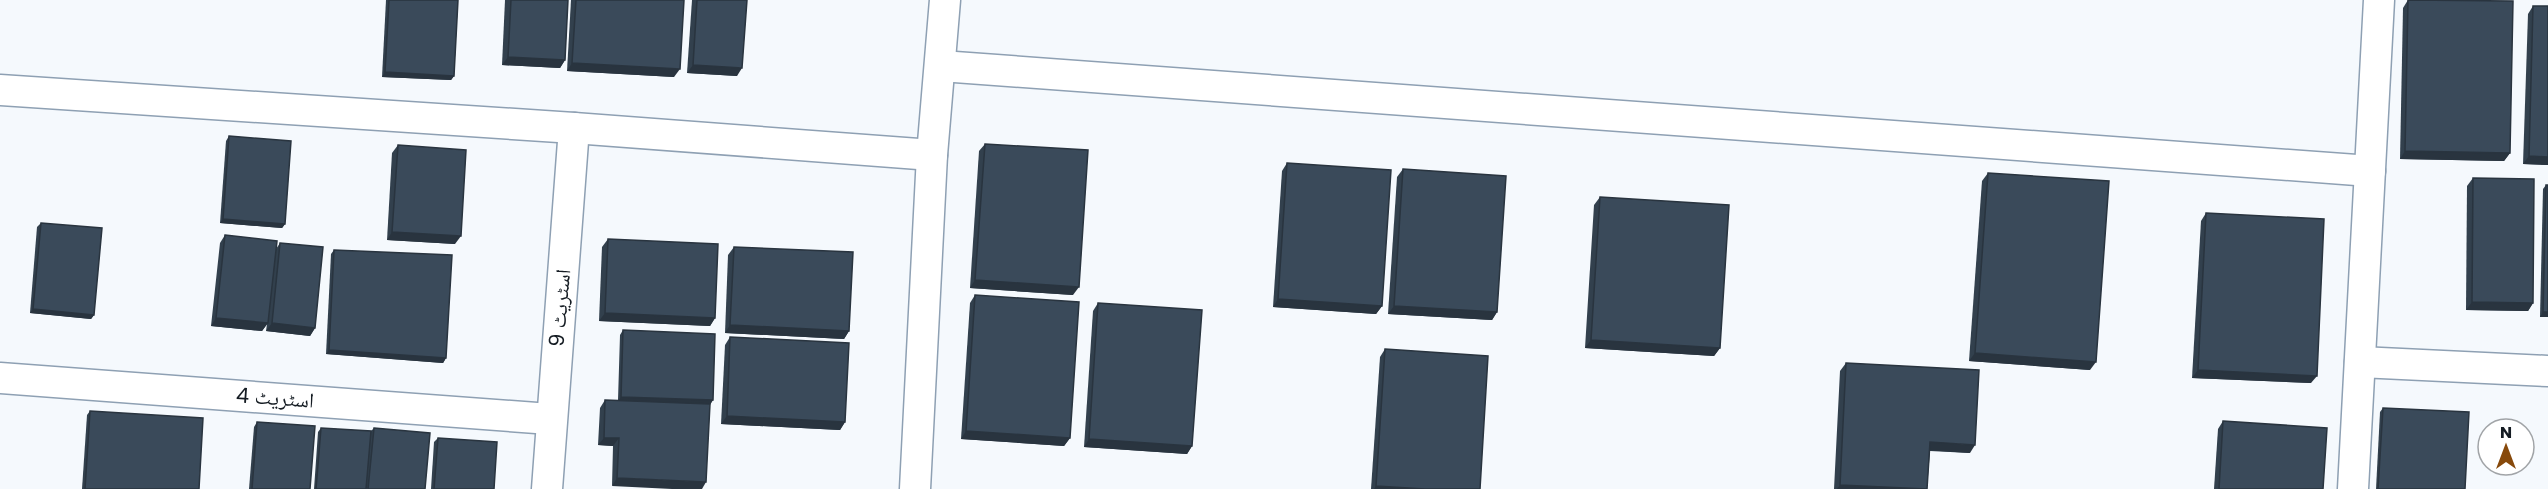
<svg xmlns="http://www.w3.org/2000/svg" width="2548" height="489" viewBox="0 0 2548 489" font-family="Poppins,'Noto Naskh Arabic',sans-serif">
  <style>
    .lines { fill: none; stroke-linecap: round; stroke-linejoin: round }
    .street-casing { stroke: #8ea0b3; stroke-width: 33 }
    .street { stroke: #fff; stroke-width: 30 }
    .wall { fill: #32404d }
    .shaded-wall { fill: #29343f }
    .building { fill: #3a4a5a; stroke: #29343f; stroke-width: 1.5 }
    .labels { text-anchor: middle; stroke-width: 6; stroke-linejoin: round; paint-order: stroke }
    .street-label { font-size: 21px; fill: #151c23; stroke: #fff }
  </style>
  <rect width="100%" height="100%" fill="#f5f9fd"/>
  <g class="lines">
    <!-- street casing -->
    <g class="street-casing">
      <g id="street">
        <path d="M941,66l1429,105"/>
        <path d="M0,90l574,38 358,27"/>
        <path d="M2360,362l188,9"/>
        <path d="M0,378l550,41"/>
        <path d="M547,489l27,-361"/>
        <path d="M915,489l17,-334 13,-155"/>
        <path d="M2353,489l26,-489"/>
      </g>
    </g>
    <!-- street -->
    <use href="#street" class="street"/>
  </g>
  <!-- wall -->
  <g class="wall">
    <path d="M386,0h72l-4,76 -3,4 -69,-3z"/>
    <path d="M505,0h63l-3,60 -5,8 -58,-3z"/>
    <path d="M571,0h113l-10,77 -107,-6z"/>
    <path d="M692,0h55l-10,76 -50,-3z"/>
    <path d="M2408,0l102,153 -6,8 -104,-2 3,-151z"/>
    <path d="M2533,6h15v159l-25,-1 5,-150z"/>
    <path d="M229,136l56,88 -3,4 -62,-5 6,-82z"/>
    <path d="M985,144l88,151 -103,-7 9,-137z"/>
    <path d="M398,145l57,99 -68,-4 5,-87z"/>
    <path d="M1287,163l95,143 -6,8 -103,-7 9,-136z"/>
    <path d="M1403,169l94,143 -5,8 -104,-6 9,-137z"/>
    <path d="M1988,173l102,197 -121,-9 13,-180z"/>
    <path d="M2473,178l60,125 -5,8 -62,-1 1,-124z"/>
    <path d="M2546,185l2,132h-8l3,-128z"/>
    <path d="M1600,197l120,151 -6,8 -129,-8 9,-143z"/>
    <path d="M2206,213l105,170 -119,-5 9,-157z"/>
    <path d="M41,223l53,92 -3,4 -61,-6 7,-86z"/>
    <path d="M225,235l51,14 4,-6 35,85 -5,8 -44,-5 1,-7 -5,7 -51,-5 9,-83z"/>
    <path d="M608,239l107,79 -5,8 -111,-5 3,-74z"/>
    <path d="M734,247l115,84 -5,8 -119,-6 3,-78z"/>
    <path d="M334,250l112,108 -3,5 -117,-9 5,-100z"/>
    <path d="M975,295l95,143 -6,8 -103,-7 9,-136z"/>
    <path d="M1098,303l94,143 -5,8 -103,-7 9,-136z"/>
    <path d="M623,330l90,70 -3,4 -98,82 1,-40 -15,-1 2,-37 5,-8h13l2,-65z"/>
    <path d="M730,337l115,85 -5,8 -119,-6 4,-79z"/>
    <path d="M1385,349l95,140h-109l9,-132z"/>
    <path d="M1846,363l124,90 -40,-2 -3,38h-93l6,-118z"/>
    <path d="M2383,408l82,81h-89l4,-77z"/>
    <path d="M90,411l109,78h-117l5,-74z"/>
    <path d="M2223,421l100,68h-109l4,-60z"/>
    <path d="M257,422l53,67h-61l5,-62z"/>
    <path d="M321,428l50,3 3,-3 51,61h-111l4,-57z"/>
    <path d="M438,438l56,51h-63l3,-47z"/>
  </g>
  <!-- shaded-wall -->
  <g class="shaded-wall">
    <path d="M508,57l57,3 -5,8 -58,-3z"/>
    <path d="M572,63l108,6 -6,8 -107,-6z"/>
    <path d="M693,65l49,3 -5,8 -50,-3z"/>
    <path d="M385,72l69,4 -3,4 -69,-3z"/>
    <path d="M2405,151l105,2 -6,8 -104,-2z"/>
    <path d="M2529,156l19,1v8l-25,-1z"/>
    <path d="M223,219l62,5 -3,4 -62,-5z"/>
    <path d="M392,232l69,4 -6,8 -68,-4z"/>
    <path d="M975,280l104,7 -6,8 -103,-7z"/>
    <path d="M1278,299l104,7 -6,8 -103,-7z"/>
    <path d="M2472,302l61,1 -5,8 -62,-1z"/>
    <path d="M1394,306l103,6 -5,8 -104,-6z"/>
    <path d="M33,309l61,6 -3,4 -61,-6z"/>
    <path d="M2543,312h5v5h-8z"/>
    <path d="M605,313l110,5 -5,8 -111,-5z"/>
    <path d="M216,318l52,5 -6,8 -51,-5z"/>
    <path d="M272,323l43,5 -5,8 -44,-5z"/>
    <path d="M730,325l119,6 -5,8 -119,-6z"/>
    <path d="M1591,340l129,8 -6,8 -129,-8z"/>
    <path d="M329,350l117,8 -3,5 -117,-9z"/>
    <path d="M1975,353l121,9 -6,8 -121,-9z"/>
    <path d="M2198,370l119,6 -6,7 -119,-5z"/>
    <path d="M621,397l92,3 -3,5 -92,-4z"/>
    <path d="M727,416l118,6 -5,8 -119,-6z"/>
    <path d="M966,431l104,7 -6,8 -103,-7z"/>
    <path d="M604,438h15l-6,8 -15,-1z"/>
    <path d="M1089,439l103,7 -5,8 -103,-7z"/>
    <path d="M1930,442l45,3 -5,8 -46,-3z"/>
    <path d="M617,478l89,4 -4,7h-30l-60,-3z"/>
    <path d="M1840,485l84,4h-87z"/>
    <path d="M1376,486l49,3h-51z"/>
  </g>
  <!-- building -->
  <g class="building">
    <path d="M389,0h69l-4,76 -69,-4z"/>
    <path d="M511,0h57l-3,60 -57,-3z"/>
    <path d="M576,0h108l-4,69 -108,-6z"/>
    <path d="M697,0h50l-5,68 -49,-3z"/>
    <path d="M2408,0l105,1 -3,152 -105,-2z"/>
    <path d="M2533,6h15v151l-19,-1z"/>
    <path d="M229,136l62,5 -6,83 -62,-5z"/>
    <path d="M985,144l103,6 -9,137 -104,-7z"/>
    <path d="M398,145l68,5 -5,86 -69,-4z"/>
    <path d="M1287,163l104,7 -9,136 -104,-7z"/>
    <path d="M1403,169l103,7 -9,136 -103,-6z"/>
    <path d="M1988,173l121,8 -13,181 -121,-9z"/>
    <path d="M2473,178l61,1 -1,124 -61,-1z"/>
    <path d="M2546,185h2v127h-5z"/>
    <path d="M1600,197l129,8 -9,143 -129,-8z"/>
    <path d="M2206,213l118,6 -7,157 -119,-6z"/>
    <path d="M41,223l61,5 -8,87 -61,-6z"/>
    <path d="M225,235l52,6 -9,82 -52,-5z"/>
    <path d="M608,239l110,5 -3,74 -110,-5z"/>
    <path d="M280,243l43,4 -8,81 -43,-5z"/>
    <path d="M734,247l119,5 -4,79 -119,-6z"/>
    <path d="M334,250l118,5 -6,103 -117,-8z"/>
    <path d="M975,295l104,7 -9,136 -104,-7z"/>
    <path d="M1098,303l104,7 -10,136 -103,-7z"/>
    <path d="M623,330l92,4 -2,66 -92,-3z"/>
    <path d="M730,337l119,6 -4,79 -118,-6z"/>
    <path d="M1385,349l103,7 -8,133h-55l-49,-3z"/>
    <path d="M1846,363l133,7 -4,75 -45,-3 -3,47 -87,-4z"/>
    <path d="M605,400l105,4 -4,78 -89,-4 2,-40h-15z"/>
    <path d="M2383,408l86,4 -4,77h-87z"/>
    <path d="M90,411l113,7 -4,71h-114z"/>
    <path d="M2223,421l104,7 -4,61h-104z"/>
    <path d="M257,422l58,4 -5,63h-58z"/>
    <path d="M321,428l50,3 -5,58h-50z"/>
    <path d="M374,428l56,5 -5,56h-57z"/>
    <path d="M438,438l59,4 -3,47h-60z"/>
  </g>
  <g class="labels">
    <!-- street labels -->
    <g class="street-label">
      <text transform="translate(560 308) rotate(-85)" y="7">اسٹریٹ 9</text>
      <text transform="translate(275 398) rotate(4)" y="7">اسٹریٹ 4</text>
    </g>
  </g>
  <!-- north arrow -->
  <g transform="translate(2506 447)"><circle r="28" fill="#ffffff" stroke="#a1a4a7" stroke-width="1.5"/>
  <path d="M0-4.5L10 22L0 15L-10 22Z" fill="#87490b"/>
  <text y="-9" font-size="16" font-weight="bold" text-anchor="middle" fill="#151c23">N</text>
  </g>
</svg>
